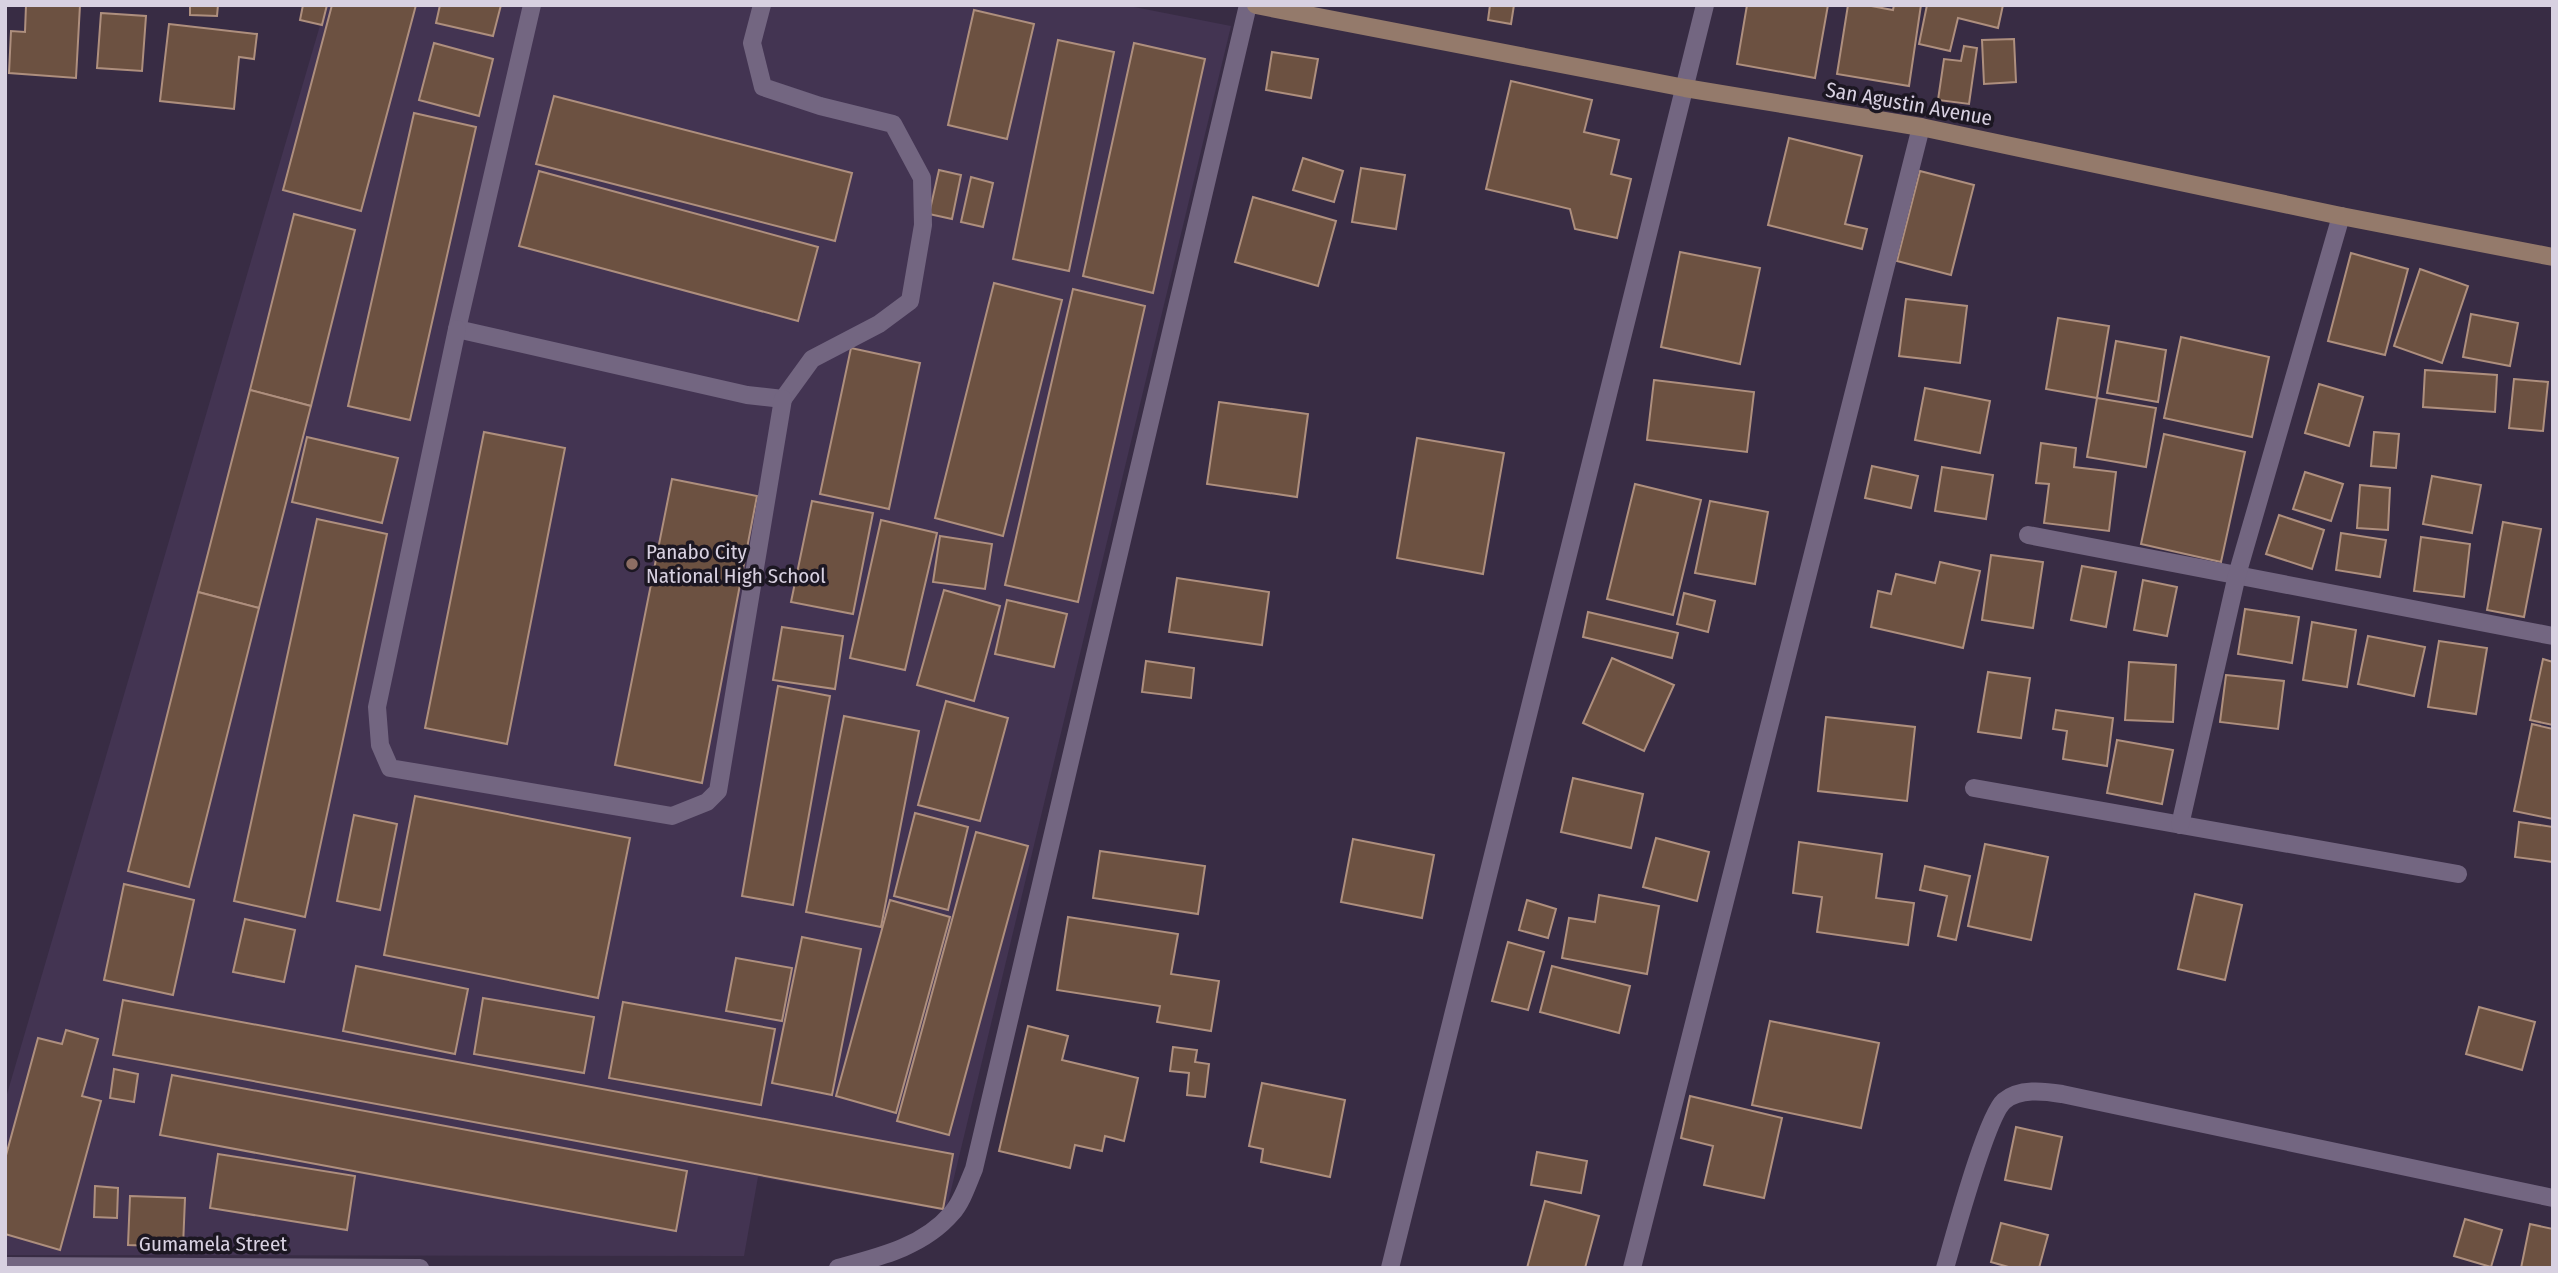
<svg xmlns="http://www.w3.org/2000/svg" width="2558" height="1273" viewBox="0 0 2558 1273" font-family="'Fira Sans Condensed',sans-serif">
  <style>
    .built { fill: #433452 }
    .building { fill: #6c5141; stroke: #ae8f7e; stroke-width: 2 }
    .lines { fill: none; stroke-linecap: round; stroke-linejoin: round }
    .lane { stroke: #736681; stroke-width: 18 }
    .street { stroke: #736681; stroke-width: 18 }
    .secondary { stroke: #947a6b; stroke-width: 18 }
    .education-dot { fill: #8d6e63; stroke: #1c1722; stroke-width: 2.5 }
    .labels { text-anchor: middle; stroke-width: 7; stroke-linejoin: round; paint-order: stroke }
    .street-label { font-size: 21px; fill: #d8d1e1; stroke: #1c1722 }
    .poi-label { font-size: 21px; fill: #d8d1e1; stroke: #1c1722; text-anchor: start }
  </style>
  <rect width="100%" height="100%" fill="#382c44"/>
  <!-- built -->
  <path class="built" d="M326,5h798l107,21 -285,1185 -188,-34 -14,79 -739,-1v-154z"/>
  <!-- building -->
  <g class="building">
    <path d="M26,5h54l-4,73 -67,-5 2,-42 14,1z"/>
    <path d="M190,5h28l-1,11 -27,-1z"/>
    <path d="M303,5h24l-5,20 -22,-5z"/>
    <path d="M332,5h84l-55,206 -78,-21z"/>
    <path d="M440,5h61l-8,31 -57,-13z"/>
    <path d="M1490,5h24l-3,19 -23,-4z"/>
    <path d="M1747,5h81l-13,73 -78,-14z"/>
    <path d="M1848,5h18l27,5 1,-5h27l-12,81 -72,-12z"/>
    <path d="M1927,5h76l-5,23 -40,-10 -8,33 -31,-7z"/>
    <path d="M974,10l60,14 -27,115 -59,-14z"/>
    <path d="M101,13l45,3 -4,55 -45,-3z"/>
    <path d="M169,24l88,10 -3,25 -15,-2 -5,52 -74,-8z"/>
    <path d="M2014,39l2,43 -32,2 -2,-44z"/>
    <path d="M1058,40l56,12 -45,219 -56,-12z"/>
    <path d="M434,43l59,16 -14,57 -60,-16z"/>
    <path d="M1134,43l71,16 -52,234 -70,-17z"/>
    <path d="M1964,46l13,2 -8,56 -31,-4 6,-41 17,2z"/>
    <path d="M1272,52l46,7 -7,39 -45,-8z"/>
    <path d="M1511,81l81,19 -8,32 35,8 -8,34 20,5 -14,59 -42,-9 -5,-20 -84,-20z"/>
    <path d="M554,96l298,77 -17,68 -299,-77z"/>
    <path d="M414,113l62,14 -66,293 -62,-14z"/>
    <path d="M1789,138l73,18 -17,68 22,5 -5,20 -94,-24z"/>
    <path d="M1303,158l40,13 -9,31 -41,-12z"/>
    <path d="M1361,168l44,7 -9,54 -44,-7z"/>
    <path d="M939,170l22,5 -9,44 -23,-5z"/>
    <path d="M539,171l279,76 -20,74 -279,-75z"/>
    <path d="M1920,171l54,14 -23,90 -54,-14z"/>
    <path d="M971,177l22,6 -10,44 -22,-5z"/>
    <path d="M1253,197l83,24 -18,65 -83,-24z"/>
    <path d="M294,214l61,16 -44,176 -61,-16z"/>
    <path d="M1680,252l80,16 -20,96 -79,-17z"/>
    <path d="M2351,253l57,16 -23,86 -57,-14z"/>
    <path d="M2420,269l48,17 -26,77 -48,-17z"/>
    <path d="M994,283l68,17 -59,236 -68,-18z"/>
    <path d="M1073,289l72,17 -67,296 -73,-17z"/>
    <path d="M1906,299l61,7 -7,57 -61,-7z"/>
    <path d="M2471,314l47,9 -8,43 -47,-9z"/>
    <path d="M2058,318l51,8 -12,72 -51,-9z"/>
    <path d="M2181,337l88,20 -17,80 -88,-19z"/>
    <path d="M2116,341l50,9 -8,52 -51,-9z"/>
    <path d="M851,348l69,15 -31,146 -69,-15z"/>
    <path d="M2425,370l72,5 -2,37 -72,-5z"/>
    <path d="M2514,379l34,3 -5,49 -34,-3z"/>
    <path d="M1654,380l100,12 -7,60 -100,-12z"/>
    <path d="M2319,384l44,13 -14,49 -44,-13z"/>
    <path d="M1925,388l65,13 -10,52 -65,-13z"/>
    <path d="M250,390l61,16 -52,202 -61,-16z"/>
    <path d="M2097,398l59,10 -10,59 -59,-10z"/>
    <path d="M1219,402l89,12 -11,83 -90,-13z"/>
    <path d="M484,432l81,16 -58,296 -82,-16z"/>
    <path d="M2374,432l25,2 -3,34 -25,-2z"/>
    <path d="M2164,434l81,18 -24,110 -80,-18z"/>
    <path d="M307,437l91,21 -16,65 -90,-21z"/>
    <path d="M1417,438l87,15 -21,121 -86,-16z"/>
    <path d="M2041,443l35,5 -2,19 42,5 -7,59 -65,-8 5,-39 -13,-1z"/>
    <path d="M1872,466l46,10 -7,32 -46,-10z"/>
    <path d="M1942,467l51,8 -7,44 -51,-8z"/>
    <path d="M2305,472l38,12 -12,37 -38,-12z"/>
    <path d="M2432,476l49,9 -9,48 -49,-9z"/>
    <path d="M672,479l85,17 -55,287 -87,-18z"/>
    <path d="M1635,484l66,16 -28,115 -66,-16z"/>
    <path d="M2360,485l30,3 -2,42 -31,-2z"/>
    <path d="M812,501l61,12 -20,101 -62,-12z"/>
    <path d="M1710,501l58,11 -13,72 -60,-11z"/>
    <path d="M2279,515l45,15 -12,39 -46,-15z"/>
    <path d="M317,519l70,15 -82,383 -71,-16z"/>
    <path d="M881,520l56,13 -32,137 -55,-12z"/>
    <path d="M2503,522l38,7 -17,88 -37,-7z"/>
    <path d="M2341,533l45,7 -6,37 -44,-7z"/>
    <path d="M940,536l52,8 -7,45 -52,-7z"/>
    <path d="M2421,537l49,7 -6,53 -50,-6z"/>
    <path d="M1991,555l52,7 -10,66 -51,-8z"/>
    <path d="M1940,562l40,9 -17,77 -92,-21 7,-36 13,3 5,-20 39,9z"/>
    <path d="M2082,566l34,6 -10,55 -35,-7z"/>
    <path d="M1177,578l92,14 -7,53 -93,-13z"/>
    <path d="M2143,580l34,7 -10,49 -33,-6z"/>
    <path d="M944,590l56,16 -26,95 -57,-16z"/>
    <path d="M198,592l61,16 -70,279 -61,-16z"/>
    <path d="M1684,593l31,8 -7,31 -31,-8z"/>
    <path d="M1007,600l60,14 -13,53 -59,-13z"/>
    <path d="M2245,609l54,8 -7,46 -54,-9z"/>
    <path d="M1588,612l90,21 -6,25 -89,-21z"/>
    <path d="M2312,622l44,8 -9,57 -44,-7z"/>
    <path d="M782,627l61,9 -8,53 -62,-9z"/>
    <path d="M2368,636l57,11 -11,49 -56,-12z"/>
    <path d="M2439,641l48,7 -11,66 -48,-7z"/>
    <path d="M1612,658l62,27 -30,66 -61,-28z"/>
    <path d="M2543,659l10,3v63l-23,-5z"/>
    <path d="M1146,661l48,7 -3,30 -49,-6z"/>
    <path d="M2129,662l47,3 -3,57 -48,-2z"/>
    <path d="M1988,672l42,6 -9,60 -43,-6z"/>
    <path d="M2226,675l58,6 -6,48 -58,-7z"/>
    <path d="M778,686l52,10 -37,209 -51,-9z"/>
    <path d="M946,701l62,17 -28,103 -62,-16z"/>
    <path d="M2056,710l57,8 -6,48 -44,-7 4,-28 -14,-2z"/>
    <path d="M844,716l75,15 -38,196 -75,-15z"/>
    <path d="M1826,717l89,10 -8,74 -89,-10z"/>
    <path d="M2532,724l21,5v90l-39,-8z"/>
    <path d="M2117,740l56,10 -11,54 -55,-11z"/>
    <path d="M1573,778l70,16 -12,54 -70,-16z"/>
    <path d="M415,796l215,42 -32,160 -214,-43z"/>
    <path d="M915,813l53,14 -20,83 -54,-14z"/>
    <path d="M354,815l43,9 -17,86 -43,-9z"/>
    <path d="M2519,822l34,5v35l-38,-5z"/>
    <path d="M976,832l52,14 -79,289 -52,-14z"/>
    <path d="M1656,838l53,14 -12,49 -54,-14z"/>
    <path d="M1353,839l81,16 -12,63 -81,-16z"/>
    <path d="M1799,842l83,12 -6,44 38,5 -6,42 -91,-13 5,-35 -29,-4z"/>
    <path d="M1985,844l63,13 -17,83 -63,-14z"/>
    <path d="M1100,851l105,15 -7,48 -105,-16z"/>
    <path d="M1925,866l45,10 -14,64 -18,-4 9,-40 -27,-6z"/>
    <path d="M124,884l70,16 -21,95 -69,-15z"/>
    <path d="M2195,894l47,11 -17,75 -47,-11z"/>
    <path d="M1599,895l60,11 -12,68 -85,-16 7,-40 26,4z"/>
    <path d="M890,900l60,17 -54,196 -60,-17z"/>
    <path d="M1527,900l29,9 -8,29 -29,-8z"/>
    <path d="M1068,917l110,17 -7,40 48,7 -8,50 -54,-9 3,-16 -103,-16z"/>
    <path d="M245,919l50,11 -11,52 -51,-10z"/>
    <path d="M802,937l59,12 -29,146 -60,-12z"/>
    <path d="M1508,942l36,10 -16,58 -36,-9z"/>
    <path d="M736,958l56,10 -10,53 -56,-10z"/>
    <path d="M356,966l112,23 -13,65 -112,-23z"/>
    <path d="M1552,966l78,20 -11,47 -79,-21z"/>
    <path d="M483,998l111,19 -10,56 -110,-19z"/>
    <path d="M123,1000l830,154 -10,55 -830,-154z"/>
    <path d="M623,1002l152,27 -14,76 -152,-27z"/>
    <path d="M2479,1007l56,15 -13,48 -56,-16z"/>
    <path d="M1770,1021l109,22 -18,85 -109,-23z"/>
    <path d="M1028,1026l40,10 -6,24 76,18 -14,63 -19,-5 -3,15 -27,-6 -5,23 -71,-17z"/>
    <path d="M66,1030l32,9 -16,57 19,5 -41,149 -55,-16v-75l33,-121 24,6z"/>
    <path d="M1173,1047l24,3 -2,12 14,2 -4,33 -18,-2 2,-22 -19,-2z"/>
    <path d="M114,1069l24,5 -4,28 -24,-4z"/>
    <path d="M172,1075l515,96 -11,60 -516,-96z"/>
    <path d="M1262,1083l83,17 -15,77 -69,-15 2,-13 -14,-3z"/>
    <path d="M1690,1096l92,22 -18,80 -60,-13 9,-39 -32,-8z"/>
    <path d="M2016,1127l46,10 -11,52 -46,-9z"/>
    <path d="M1537,1152l50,9 -6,32 -50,-8z"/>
    <path d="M218,1154l137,22 -8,54 -137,-22z"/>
    <path d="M95,1186l23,2 -1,30 -23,-1z"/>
    <path d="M130,1196l55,2 -2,49 -55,-2z"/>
    <path d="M1545,1201l54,15 -14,52h-58z"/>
    <path d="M2465,1219l37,11 -11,37 -37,-11z"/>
    <path d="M2001,1223l47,12 -9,33h-27l-21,-6z"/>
    <path d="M2530,1224l23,5v39h-32z"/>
  </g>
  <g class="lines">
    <!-- lane -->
    <g class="lane">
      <path d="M532,5l-75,324 290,66 36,4 29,-40 67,-35 31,-23 13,-76 -1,-47 -29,-54 -73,-18 -57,-19 -11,-44 10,-38"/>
      <path d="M457,329l-80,378 3,38 10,23 282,48 35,-14 11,-11 65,-392"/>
    </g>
    <!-- street -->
    <g class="street">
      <path d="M2028,535l525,101"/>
      <path d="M1974,788l484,86"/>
      <path d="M2180,825l57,-250 104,-359"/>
      <path d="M5,1266l415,2"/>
      <path d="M838,1268c41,-11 85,-21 114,-55 10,-11 16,-30 22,-44l274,-1164"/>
      <path d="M1390,1268l315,-1263"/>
      <path d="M1632,1268l289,-1141"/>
      <path d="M1945,1268c9,-30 41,-151 59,-167 15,-13 40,-10 58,-7l491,104"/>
    </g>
    <!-- secondary -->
    <path class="secondary" d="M1256,5l429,83 236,39 420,89 212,41"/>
  </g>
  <!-- markers -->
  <circle class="education-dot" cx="632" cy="564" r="7"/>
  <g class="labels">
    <!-- street labels -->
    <g class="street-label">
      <text transform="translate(1909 104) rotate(10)" y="7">San Agustin Avenue</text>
      <text x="213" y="1251">Gumamela Street</text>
    </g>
    <!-- poi labels -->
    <g class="poi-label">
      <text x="646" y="559">Panabo City<tspan x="646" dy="24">National High School</tspan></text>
    </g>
  </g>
  <!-- border -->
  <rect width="2558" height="1273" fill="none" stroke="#d8d1e1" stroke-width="14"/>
</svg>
